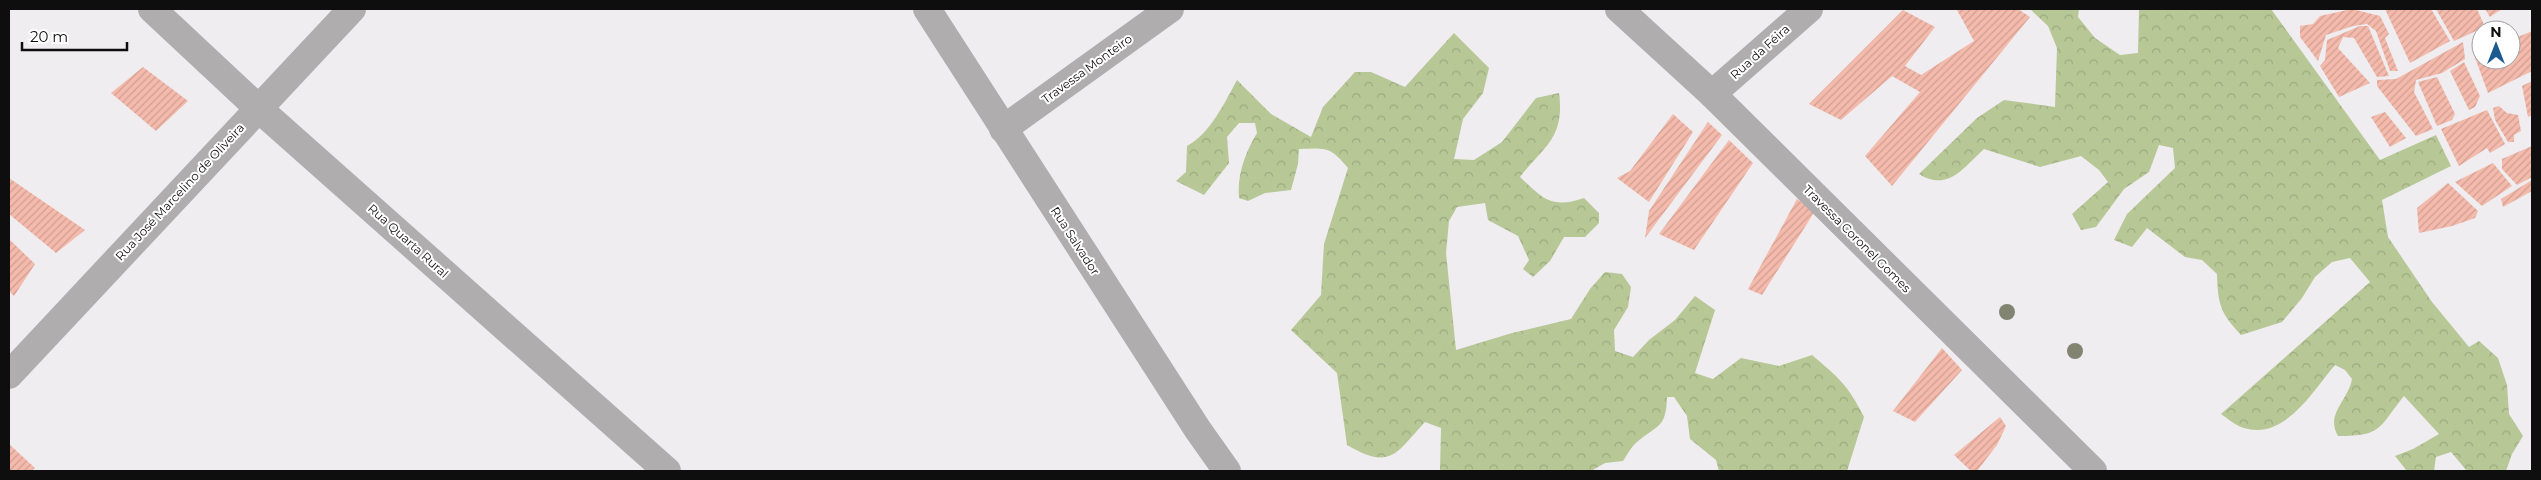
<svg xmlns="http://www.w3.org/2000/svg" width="2541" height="480" viewBox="0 0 2541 480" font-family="Montserrat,sans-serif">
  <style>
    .forest { fill: url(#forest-crowns) }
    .building { fill: url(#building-hatch) }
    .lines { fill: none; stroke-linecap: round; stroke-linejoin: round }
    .minor { stroke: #afadad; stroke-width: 28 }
    .tree { fill: #808470 }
    .labels { text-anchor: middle; stroke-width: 4; stroke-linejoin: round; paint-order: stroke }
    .street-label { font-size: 12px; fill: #0f0e0f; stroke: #fff }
  </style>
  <defs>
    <pattern id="forest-crowns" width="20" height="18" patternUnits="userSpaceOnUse" patternTransform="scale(1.25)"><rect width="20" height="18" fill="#b7c796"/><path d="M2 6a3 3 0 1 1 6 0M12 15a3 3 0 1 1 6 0" fill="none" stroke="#9caa80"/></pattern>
    <pattern id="building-hatch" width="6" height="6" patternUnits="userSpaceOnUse" patternTransform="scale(1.25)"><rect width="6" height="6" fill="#f4baac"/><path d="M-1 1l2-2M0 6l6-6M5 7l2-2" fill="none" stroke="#d09f93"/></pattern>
  </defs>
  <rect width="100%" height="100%" fill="#efedf0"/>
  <!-- forest -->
  <g class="forest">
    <path d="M2030,9h49l-1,8 17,21 25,17 18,-2 1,-44h132l109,151 56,-25 15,31 -69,34 6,37 44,65 37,45 10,-6 19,17 9,27 2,29 14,22 -11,18 -6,17h-39l-16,-19 -15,5 -2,14h-27l-12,-15 18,-7 26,-15 -35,-38c-26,32 -21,40 -66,40 -13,-22 10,-35 14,-57l-7,-9 -10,-5c-23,27 -50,75 -91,63 -8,-2 -17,-10 -23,-14l149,-132 -20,-24 -18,4 -17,15 -13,21 -20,24 -41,13c-21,-23 -23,-30 -24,-61l-15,-14 -17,-3 -38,-29 -15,19 -18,-7 13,-26 48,-46 -2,-20 -14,-3 -10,27 -25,17 -28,38 -15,3 -9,-16 36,-32 -9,-12 -18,-14 -41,11 -56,-18c-21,19 -36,43 -65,25l58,-56 27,-18 51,7 2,-59 -9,-22z"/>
    <path d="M1454,33l35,35 -6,25 -20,26 -9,40 20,1 28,-18 34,-44 23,-5c6,45 -15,53 -39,84 23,22 31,32 64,21l15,15v10l-14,14h-21l-14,24 -17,16 -10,-8 6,-9 -11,-24 -30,-16 -3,-17 -28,4 -8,14 -3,32 10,97 56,-17 59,-14 19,-30 15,-17 17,2 9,13 -3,20 -14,23 1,21 18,6 16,-17 26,-20 20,-24 20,14 -20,63 18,6 28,-21 38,8 33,-11c26,22 36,30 52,62l-17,54h-128l-3,-11 -26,-21 -3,-23 -13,-19h-7c-1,32 -9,27 -30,45 -6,5 -10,13 -14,19l-18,2 -14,8h-151l1,-43 -16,-6c-29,31 -34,49 -78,23l-10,-72 -46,-43 30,-35 3,-51 24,-76c-18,-22 -22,-20 -49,-19l-1,15 -7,26 -26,3 -17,8 -9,-3c-2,-23 6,-45 18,-65l-2,-10h-16l-12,14 2,26 -25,32 -28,-14 10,-9 1,-26c23,-12 38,-44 50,-66l34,34 40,23 12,-30 32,-35h16l34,15z"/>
  </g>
  <!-- building -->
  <g class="building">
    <path d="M1958,9h60l12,8 -138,169 -27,-30 55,-64 -28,-16 -51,44 -32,-16 94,-94 32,17 -30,39 16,9 53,-34 -17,-31z"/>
    <path d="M2352,9l28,7 9,18 -4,4 13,33h-8l-14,-40 -9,-7 -14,2 -27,9 -8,26 -18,-24v-11l13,-2 7,-8z"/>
    <path d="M2385,9h46l19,32 -40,22z"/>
    <path d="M2436,9h41l8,18 -31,14z"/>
    <path d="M2485,9h17l-12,8z"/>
    <path d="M2360,26h8l21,50 -12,1 -23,-39 -11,-1 -5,11 32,35 -31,14 -19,-31 5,-6 2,-20z"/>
    <path d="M2532,31v40l-44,22 -14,-38 7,-3v8h30v-20z"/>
    <path d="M2463,42l2,17 -23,14 -26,7 -2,12 19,37 -17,7 -39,-50v-6l19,-1z"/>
    <path d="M2464,62l16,34 -5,11 -6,3 -19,-39z"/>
    <path d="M143,67l45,34 -32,30 -45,-38z"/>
    <path d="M2437,77l18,37 -3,6 -15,6 -19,-44z"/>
    <path d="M2532,81v34l-4,2 -6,-31z"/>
    <path d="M2499,106l8,7 11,2 3,16 -7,4v7h-6l-13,-22 -2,-12z"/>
    <path d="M2487,110l18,34 -15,9 -3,-5 -28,18 -18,-37z"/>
    <path d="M2385,112l21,26 -16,9 -19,-30z"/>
    <path d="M1673,114l20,18 -44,70 -32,-24 13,-7z"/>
    <path d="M1708,122l14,13 -77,103 4,-27z"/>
    <path d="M1729,140l24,23 -59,87 -35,-16z"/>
    <path d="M2532,146v31l-15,8 -15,-16v-10z"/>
    <path d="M2493,163l19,23 -30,20 -27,-24z"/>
    <path d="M9,178l76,52 -29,23 -47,-39z"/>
    <path d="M2532,180v11l-29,16 -2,-8z"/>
    <path d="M2448,183l30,28 -3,7 -23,8 -33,7 -2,-25z"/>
    <path d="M1797,199l18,12 -53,84 -14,-6z"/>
    <path d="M9,239l26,25 -21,32 -5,-5z"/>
    <path d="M1942,348l20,22 -47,52 -22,-11z"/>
    <path d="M2000,417l6,9 -9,19 -20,26h-6l-17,-16z"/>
    <path d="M9,444l26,24 -4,3h-22z"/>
  </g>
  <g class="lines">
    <!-- minor -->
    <g class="minor">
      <path d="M152,9l106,99 409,363"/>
      <path d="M927,9l271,421 29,41"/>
      <path d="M1619,9l93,85 381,377"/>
      <path d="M1712,94l97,-85"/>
      <path d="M1003,129l167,-120"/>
      <path d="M9,375l343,-366"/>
    </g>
  </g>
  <!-- trees -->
  <g class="tree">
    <circle cx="2007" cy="312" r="8"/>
    <circle cx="2075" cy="351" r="8"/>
  </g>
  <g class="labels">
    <!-- street labels -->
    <g class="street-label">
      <text transform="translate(1760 52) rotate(-42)" y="4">Rua da Féira</text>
      <text transform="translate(1087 69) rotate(-36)" y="4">Travessa Monteiro</text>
      <text transform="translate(180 192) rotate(-47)" y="4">Rua José Marcelino de Oliveira</text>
      <text transform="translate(1857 239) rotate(45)" y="4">Travessa Coronel Gomes</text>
      <text transform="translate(408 241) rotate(42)" y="4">Rua Quarta Rural</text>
      <text transform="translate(1075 241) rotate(57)" y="4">Rua Salvador</text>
    </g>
  </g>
  <!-- border -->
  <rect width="2541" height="480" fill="none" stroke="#0f0e0f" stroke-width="20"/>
  <!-- north arrow -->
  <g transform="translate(2496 45)"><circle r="24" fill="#ffffff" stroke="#9f9f9f"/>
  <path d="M0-4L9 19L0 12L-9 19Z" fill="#1c5b91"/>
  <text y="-8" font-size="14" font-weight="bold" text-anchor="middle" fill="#0f0e0f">N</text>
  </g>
  <!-- scale -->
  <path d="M22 42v8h105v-8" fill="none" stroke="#0f0e0f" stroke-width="2.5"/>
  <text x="30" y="42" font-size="15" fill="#0f0e0f" stroke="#ffffff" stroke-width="4" paint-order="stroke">20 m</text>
</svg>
